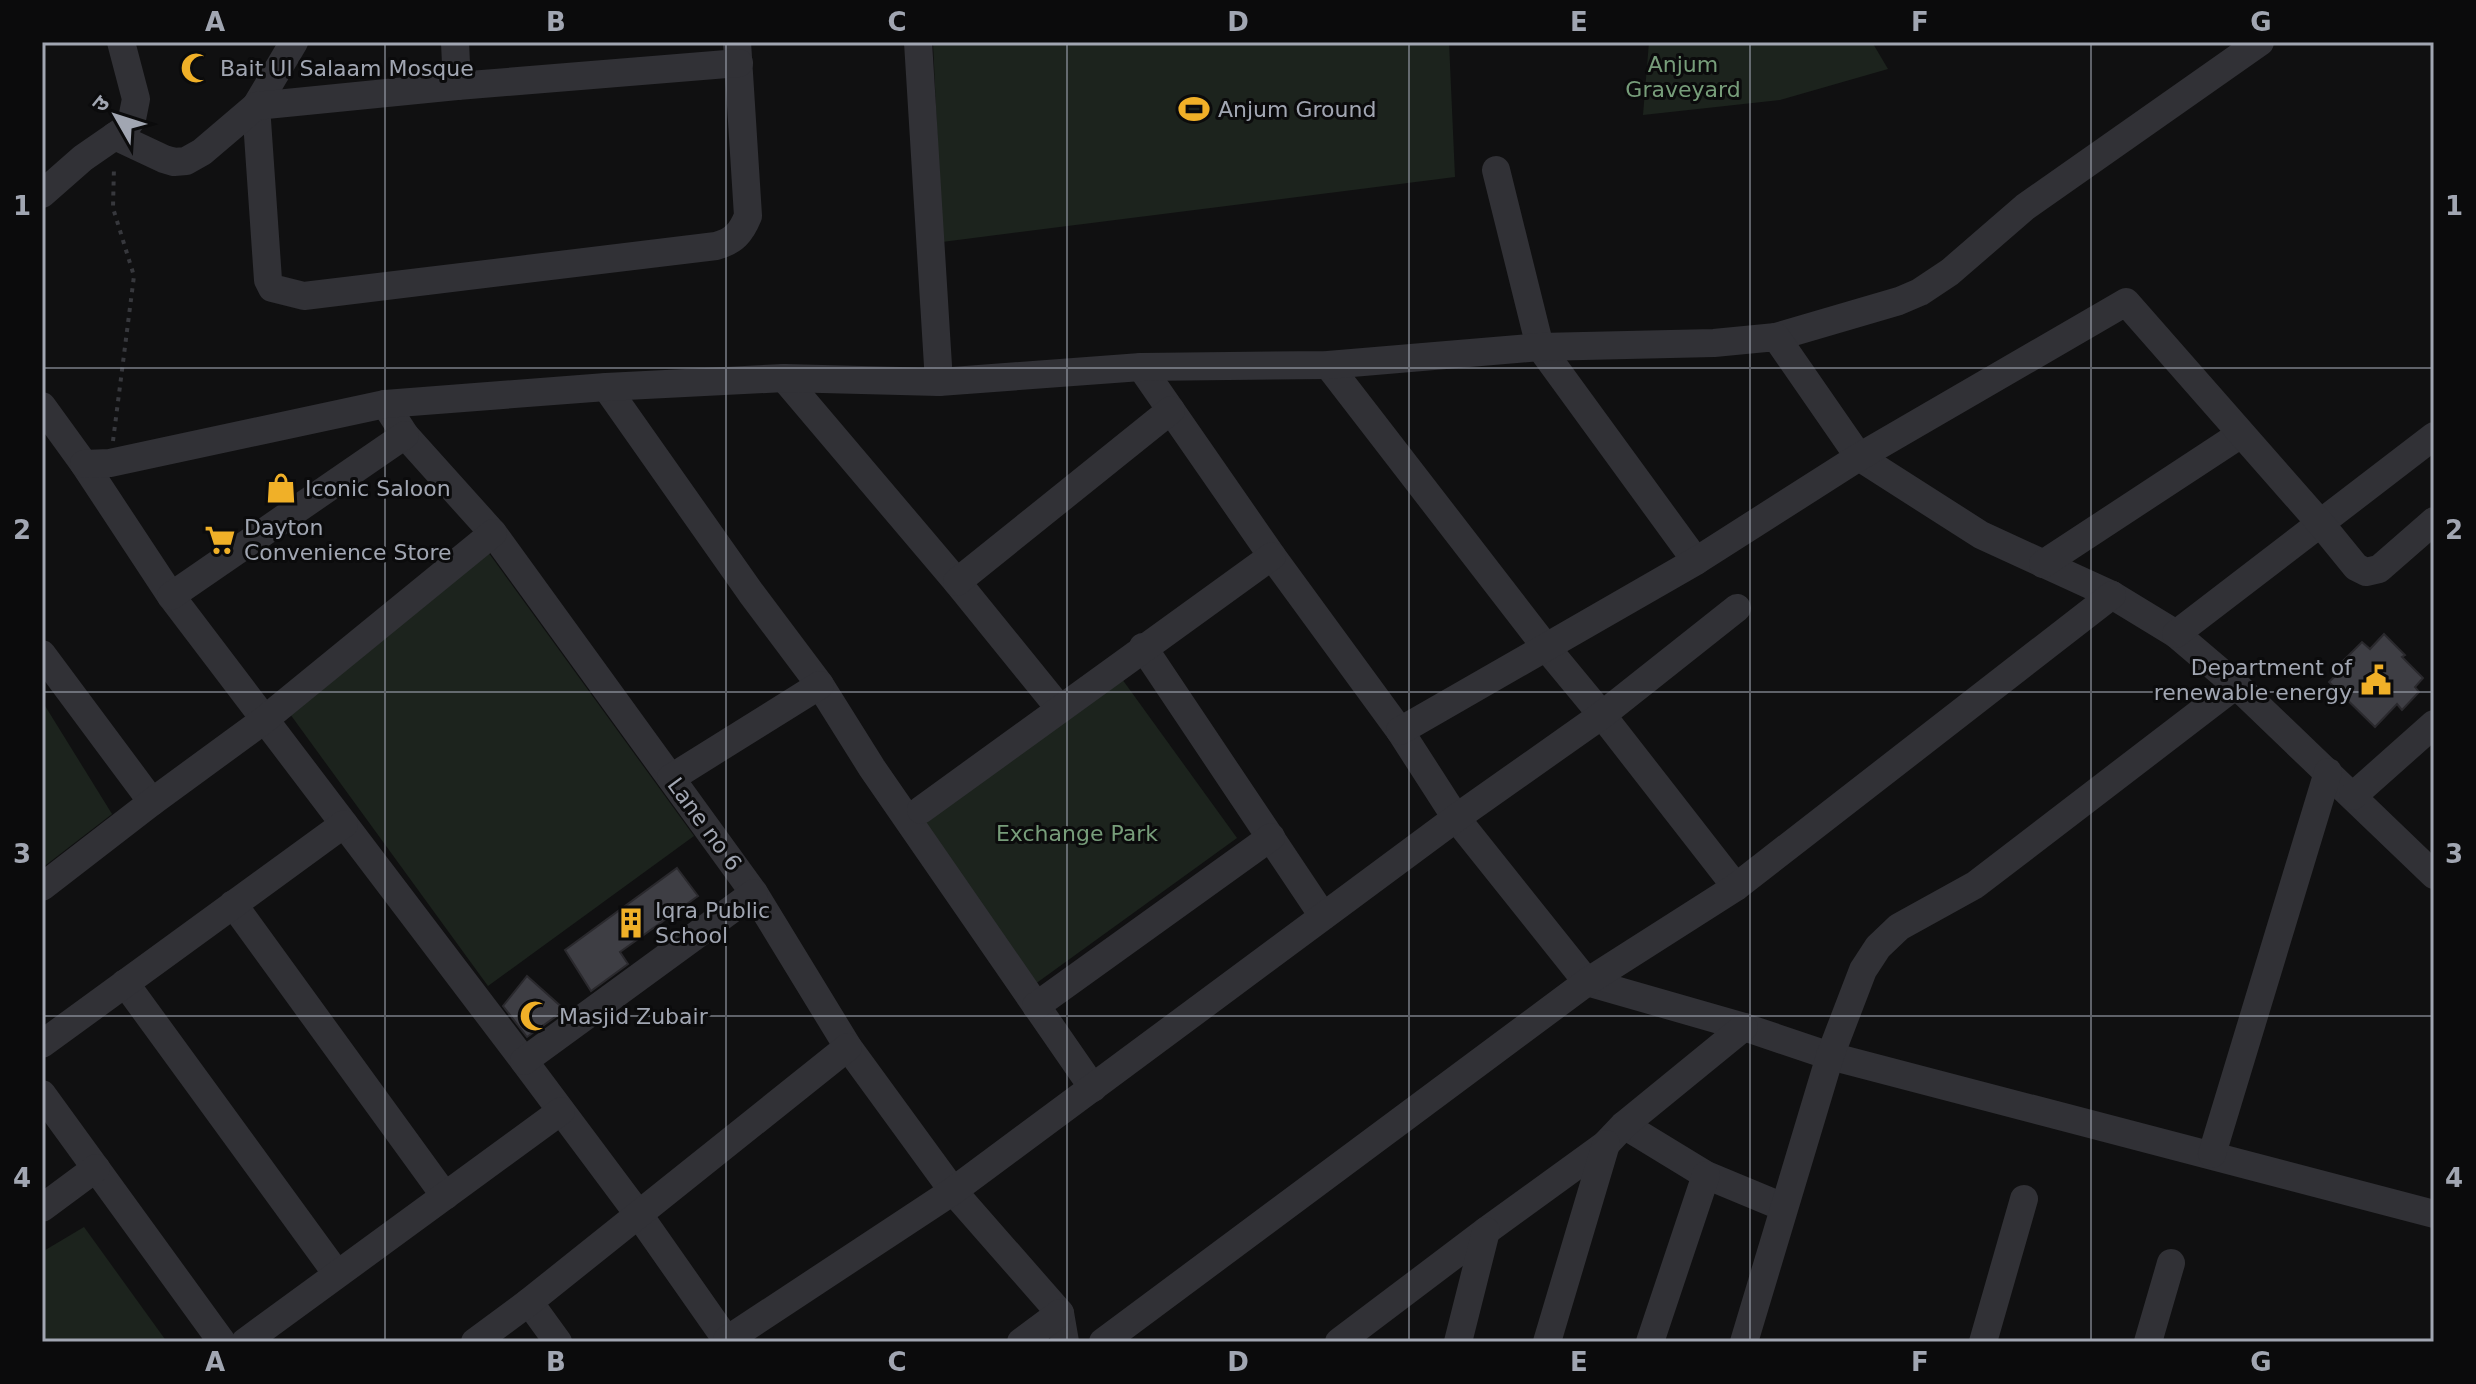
<svg xmlns="http://www.w3.org/2000/svg" width="2476" height="1384" viewBox="0 0 2476 1384" font-family="'DejaVu Sans','Noto Sans Devanagari',sans-serif">
  <style>
    .green { fill: #1c231d }
    .building { fill: #3e3e44; stroke: #2a292d; stroke-width: 2 }
    .lines { fill: none; stroke-linecap: round; stroke-linejoin: round }
    .path { stroke: #37383d; stroke-width: 4; stroke-dasharray: 4 6; stroke-linecap: butt }
    .minor { stroke: #313136; stroke-width: 28 }
    .grid { fill: none; stroke: #a1a6b2; stroke-width: 2; stroke-opacity: 0.55 }
    .labels { text-anchor: middle; stroke-width: 6; stroke-linejoin: round; paint-order: stroke }
    .park-label { font-size: 22px; fill: #779d7a; stroke: #0b0b0c }
    .poi-label { font-size: 22px; fill: #a1a6b2; stroke: #0b0b0c; text-anchor: start }
    .street-label { font-size: 22px; fill: #a1a6b2; stroke: #0b0b0c }
    .neatline { fill: none; stroke: #a1a6b2; stroke-width: 3 }
    .grid-label { font-size: 26px; text-anchor: middle; font-weight: bold; fill: #a1a6b2 }
  </style>
  <rect width="100%" height="100%" fill="#101011"/>
  <!-- green -->
  <g class="green">
    <path d="M933,42h516l6,135 -513,65z"/>
    <path d="M1649,42h223l16,27 -108,31 -137,15z"/>
    <path d="M488,552l206,284 -206,150 -206,-283z"/>
    <path d="M1122,679l115,159 -206,149 -114,-159z"/>
    <path d="M42,701l70,113 -70,54z"/>
    <path d="M84,1227l83,115h-125v-90z"/>
  </g>
  <!-- building -->
  <g class="building">
    <path d="M2384,634l21,21 -3,2 21,21 -8,9 4,5 -17,18 -5,-6 -22,23 -46,-45 16,-16 -4,-3 21,-21 8,7z"/>
    <path d="M677,868l21,28 -78,56 8,12 -37,27 -26,-41z"/>
    <path d="M527,976l38,34 -38,27 -24,-31z"/>
  </g>
  <g class="lines">
    <!-- path -->
    <path class="path" d="M113,441l21,-165 -21,-68 1,-42"/>
    <!-- minor -->
    <g class="minor">
      <path d="M294,42l-38,64 12,174 4,8 32,8 412,-50c18,-5 25,-13 32,-30l-11,-174"/>
      <path d="M455,42l2,44"/>
      <path d="M918,42l21,340"/>
      <path d="M115,136l49,23 10,3 12,-1 16,-9 54,-46 201,-20 282,-23"/>
      <path d="M1496,170l44,177 156,214"/>
      <path d="M42,194l41,-36 42,-29 7,-10 4,-20 -15,-57"/>
      <path d="M1776,337l123,-36 21,-9 30,-20 75,-65 235,-165"/>
      <path d="M1328,365l217,281 57,69 134,172"/>
      <path d="M1141,367l131,189 128,175 56,87 131,164 157,45 86,29 604,158"/>
      <path d="M784,378l173,204 103,127"/>
      <path d="M606,387l145,206 69,92 52,83 221,320"/>
      <path d="M385,404l20,31 88,98 261,360 94,154 105,144 107,122 5,29"/>
      <path d="M42,406l42,58 87,132 353,465 115,154 89,127"/>
      <path d="M84,464l26,-1 275,-59 221,-17 178,-9 155,4 202,-15 187,-2 212,-18 174,-4 62,-6 83,120 122,78 131,60 64,39 60,51 198,190"/>
      <path d="M2043,564l198,-130"/>
      <path d="M957,582l214,-172"/>
      <path d="M171,596l234,-161"/>
      <path d="M2176,634l258,-198"/>
      <path d="M1143,647l180,269"/>
      <path d="M42,654l110,148"/>
      <path d="M1400,731l296,-170 163,-104 267,-155 195,222 35,43 10,5 13,-3 55,-48"/>
      <path d="M671,778l149,-93"/>
      <path d="M2353,796l81,-72"/>
      <path d="M921,810l351,-254"/>
      <path d="M42,887l110,-85 112,-82 229,-187"/>
      <path d="M233,904l212,292"/>
      <path d="M125,983l212,291"/>
      <path d="M1036,1006l235,-169"/>
      <path d="M42,1044l302,-220"/>
      <path d="M524,1061l230,-168"/>
      <path d="M42,1094l180,248"/>
      <path d="M1624,1125l82,50 77,32"/>
      <path d="M2212,1154l116,-382"/>
      <path d="M42,1208l54,-40"/>
      <path d="M529,1302l29,40"/>
      <path d="M727,1340l226,-149 503,-373 146,-103 135,-107"/>
      <path d="M245,1342l316,-231"/>
      <path d="M475,1342l54,-40 319,-255"/>
      <path d="M1021,1342l39,-29"/>
      <path d="M1103,1342l484,-360 149,-95 376,-292"/>
      <path d="M1339,1342l147,-111 120,-87 18,-19 120,-98"/>
      <path d="M1458,1342l28,-111"/>
      <path d="M1547,1342l59,-198"/>
      <path d="M1650,1342l56,-167"/>
      <path d="M1744,1342l86,-286 33,-86 15,-23 21,-20 76,-42 261,-200"/>
      <path d="M1983,1342l41,-143"/>
      <path d="M2148,1342l23,-79"/>
    </g>
  </g>
  <!-- grid -->
  <path class="grid" d="M385,42v1300M726,42v1300M1067,42v1300M1409,42v1300M1750,42v1300M2091,42v1300M42,368h2392M42,692h2392M42,1016h2392"/>
  <!-- icons -->
  <defs>
    <g id="mosque-bare" transform="scale(2.4)"><path d="M3.5-4.9A6 6 0 1 0 3.5 4.9A5 5 0 1 1 3.5-4.9Z" fill="#f0b028" stroke="#0b0b0c" stroke-width="2.5" paint-order="stroke"/></g>
    <g id="stadium-bare" transform="scale(2.4)"><path d="M0-5a6.5 5 0 1 0 0 10a6.5 5 0 1 0 0-10ZM-3.5-1.8h7v3.6h-7Z" fill="#f0b028" stroke="#0b0b0c" stroke-width="2.5" paint-order="stroke"/></g>
    <g id="shop-bare" transform="scale(2.4)"><path d="M-5-2.5h2.3a2.7 3.5 0 0 1 5.4 0H5L5.5 6h-11ZM-1.5-2.5h3a1.5 2.3 0 0 0-3 0Z" fill="#f0b028" stroke="#0b0b0c" stroke-width="2.5" paint-order="stroke"/></g>
    <g id="supermarket-bare" transform="scale(2.4)"><path d="M-6-5.5h2.5l.6 2H6L4.5 2H-2.5L-4.4-4H-6ZM-1.5 3.2a1.3 1.3 0 1 0 .1 0ZM3 3.2a1.3 1.3 0 1 0 .1 0Z" fill="#f0b028" stroke="#0b0b0c" stroke-width="2.5" paint-order="stroke"/></g>
    <g id="civic-bare" transform="scale(2.4)"><path d="M-.6-6.5H3V-4.5H.6V-3L4-1V1h2V6H-6V1h2V-1L-.6-3ZM-1.2 2.5V6h2.4V2.5Z" fill="#f0b028" stroke="#0b0b0c" stroke-width="2.5" paint-order="stroke"/></g>
    <g id="building-bare" transform="scale(2.4)"><path d="M-4-6H4V6H1V3H-1V6H-4ZM-2.5-4.3h1.7v1.8h-1.7ZM.8-4.3h1.7v1.8H.8ZM-2.5-1h1.7V.8h-1.7ZM.8-1h1.7V.8H.8Z" fill="#f0b028" stroke="#0b0b0c" stroke-width="2.5" paint-order="stroke"/></g>
  </defs>
  <g fill-rule="evenodd">
    <use href="#mosque-bare" x="196" y="68"/>
    <use href="#stadium-bare" x="1194" y="109"/>
    <use href="#shop-bare" x="281" y="488"/>
    <use href="#supermarket-bare" x="220" y="540"/>
    <use href="#civic-bare" x="2376" y="680"/>
    <use href="#building-bare" x="631" y="923"/>
    <use href="#mosque-bare" x="535" y="1016"/>
  </g>
  <g class="labels">
    <!-- park labels -->
    <g class="park-label">
      <text x="1683" y="72">Anjum<tspan x="1683" dy="25">Graveyard</tspan></text>
      <text x="1077" y="841">Exchange Park</text>
    </g>
    <!-- poi labels -->
    <g class="poi-label">
      <text x="220" y="76">Bait Ul Salaam Mosque</text>
      <text x="1218" y="117">Anjum Ground</text>
      <text x="305" y="496">Iconic Saloon</text>
      <text x="244" y="535">Dayton<tspan x="244" dy="25">Convenience Store</tspan></text>
      <text x="2352" y="675" text-anchor="end">Department of<tspan x="2352" dy="25">renewable energy</tspan></text>
      <text x="655" y="918">Iqra Public<tspan x="655" dy="25">School</tspan></text>
      <text x="559" y="1024">Masjid Zubair</text>
    </g>
    <!-- street labels -->
    <g class="street-label">
      <text transform="translate(705 824) rotate(54)" y="8">Lane no 6</text>
    </g>
  </g>
  <!-- border -->
  <rect width="2476" height="1384" fill="none" stroke="#0b0b0c" stroke-width="88"/>
  <!-- north arrow -->
  <g transform="translate(116 116) rotate(309)" stroke="#0b0b0c" stroke-width="6" paint-order="stroke">
  <path d="M0-6L14 30L0 20L-14 30Z" fill="#a1a6b2"/>
  <text y="-12" font-size="22" font-weight="bold" text-anchor="middle" fill="#a1a6b2">उ</text>
  </g>
  <rect x="44" y="44" width="2388" height="1296" class="neatline"/>
  <g class="grid-label">
    <text x="215" y="31">A</text>
    <text x="556" y="31">B</text>
    <text x="897" y="31">C</text>
    <text x="1238" y="31">D</text>
    <text x="1579" y="31">E</text>
    <text x="1920" y="31">F</text>
    <text x="2261" y="31">G</text>
    <text x="22" y="215">1</text>
    <text x="2454" y="215">1</text>
    <text x="22" y="539">2</text>
    <text x="2454" y="539">2</text>
    <text x="22" y="863">3</text>
    <text x="2454" y="863">3</text>
    <text x="22" y="1187">4</text>
    <text x="2454" y="1187">4</text>
    <text x="215" y="1371">A</text>
    <text x="556" y="1371">B</text>
    <text x="897" y="1371">C</text>
    <text x="1238" y="1371">D</text>
    <text x="1579" y="1371">E</text>
    <text x="1920" y="1371">F</text>
    <text x="2261" y="1371">G</text>
  </g>
</svg>
